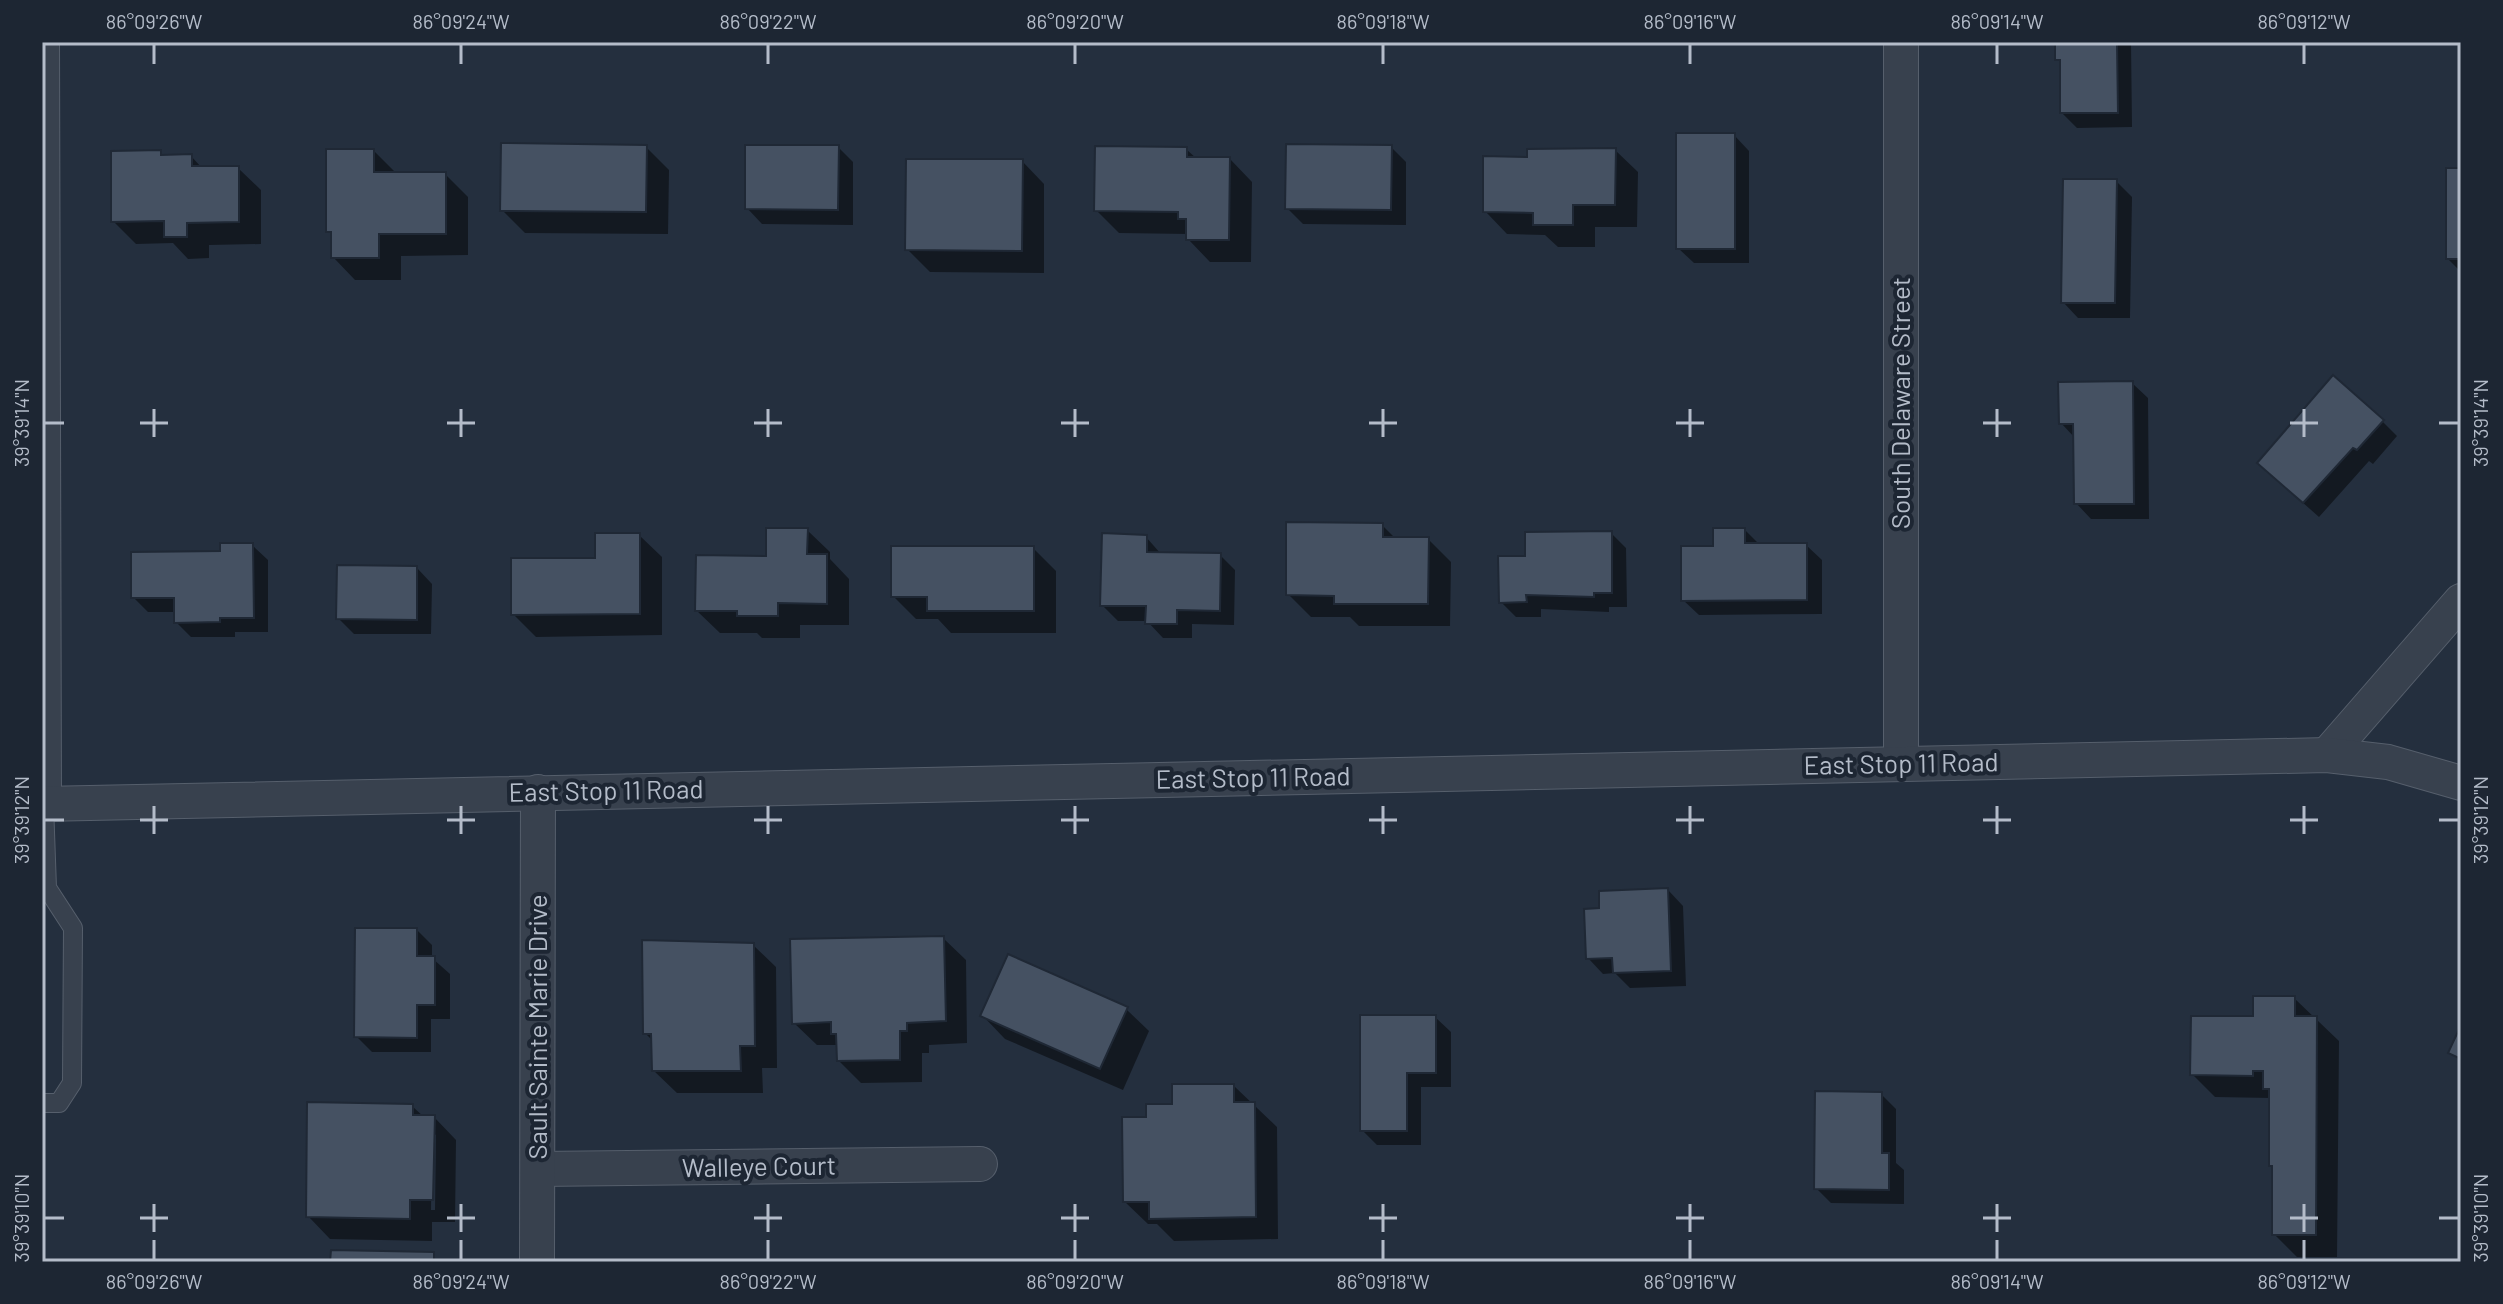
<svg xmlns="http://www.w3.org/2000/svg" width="2503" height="1304" viewBox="0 0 2503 1304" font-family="Barlow,sans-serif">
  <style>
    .shadow { fill: #0007; fill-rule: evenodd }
    .building { fill: #455162; stroke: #1f2835; stroke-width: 2 }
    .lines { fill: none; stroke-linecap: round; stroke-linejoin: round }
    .lane-casing { stroke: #565f6c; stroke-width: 20 }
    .street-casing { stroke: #565f6c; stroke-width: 36 }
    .lane { stroke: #38414e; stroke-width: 18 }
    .street { stroke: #38414e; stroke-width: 34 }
    .ticks { fill: none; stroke: #b4bcc9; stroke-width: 3 }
    .labels { text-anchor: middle; stroke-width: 8; stroke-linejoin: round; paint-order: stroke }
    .street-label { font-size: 26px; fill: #b4bcc9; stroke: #1d2633 }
    .neatline { fill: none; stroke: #b4bcc9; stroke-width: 3 }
    .ticks-label { font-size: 20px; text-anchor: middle; fill: #b4bcc9 }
  </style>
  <rect width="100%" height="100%" fill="#242f3e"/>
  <!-- shadow -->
  <g class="shadow">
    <path d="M2057,42h74l1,85 -55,1 -15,-15v-49l-5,-5z"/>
    <path d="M1734,135l15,16v112h-55l-16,-15z"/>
    <path d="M646,147l23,23 -1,64 -143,-1 -23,-23z"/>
    <path d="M838,147l15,15v63l-91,-1 -15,-16z"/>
    <path d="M1391,147l15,15v63l-103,-1 -16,-16z"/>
    <path d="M1186,149l11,10h33l22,23 -1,80h-41l-22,-23v-5l-69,-1 -23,-23z"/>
    <path d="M373,150l24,24h48l23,23v58l-67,1v24h-46l-22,-23v-21l-5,-5z"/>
    <path d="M1615,150l23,22 -1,55h-42v20h-37l-13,-12 -38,-1 -22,-23 44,-52z"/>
    <path d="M160,152l5,5 26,-1 11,12h36l23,22v54l-52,1v13l-21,1 -15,-16 -37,1 -23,-23z"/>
    <path d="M1022,161l22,23v89l-114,-1 -23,-23z"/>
    <path d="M2461,170v102l-13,-13z"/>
    <path d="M2116,181l16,16 -2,121h-52l-15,-16z"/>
    <path d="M2132,383l16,15 1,121h-58l-15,-16 -1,-65 -14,-15z"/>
    <path d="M2382,421l15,15 -24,28 -4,-3 -50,56 -44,-39z"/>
    <path d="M1382,525l14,14h32l23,23 -1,64h-91l-9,-9h-39l-23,-23z"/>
    <path d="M807,530l23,22v7l19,20v46h-49v13h-38l-5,-5h-37l-23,-22z"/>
    <path d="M1745,530l15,15h46l16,15v54l-123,1 -16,-15 32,-52z"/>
    <path d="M1611,533l15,15 1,59h-18v5l-68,-3v8h-25l-15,-15 26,-44z"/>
    <path d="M639,535l23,22v78l-126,2 -23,-23z"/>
    <path d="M1146,537l15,17 59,1 15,15 -1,55 -42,-1v14h-29l-16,-17h-29l-15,-15z"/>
    <path d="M252,545l16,15v72h-33v5h-44l-15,-15v-10h-28l-15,-15 89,-44z"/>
    <path d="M1033,548l23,23v62h-105l-13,-14h-22l-23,-23z"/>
    <path d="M417,568l15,16 -1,50h-77l-16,-16z"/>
    <path d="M1668,890l15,16 3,80 -56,2 -15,-15 -12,1 -15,-16 13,-48z"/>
    <path d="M417,930l15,15v13l18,16v45h-19v33h-59l-16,-16z"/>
    <path d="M943,938l23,22 1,83 -38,2v8h-7v29l-61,1 -22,-22 -1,-16h-21l-23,-22z"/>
    <path d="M753,945l23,22 1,101h-15l1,25h-86l-23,-22v-29l-9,-9z"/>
    <path d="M2294,998l45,43 -2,216h-40l-23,-23 -3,-136 -56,-1 -23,-23 63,-56z"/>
    <path d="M1126,1009l23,22 -26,59 -118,-51 -22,-23z"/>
    <path d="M1435,1017l16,15v55h-30v58h-44l-15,-15z"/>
    <path d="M1234,1086l43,41 1,112 -104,2 -17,-17h-9l-23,-22 23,-84 26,-12z"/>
    <path d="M1881,1094l15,15v54l8,7v34l-73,-1 -15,-15z"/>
    <path d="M412,1106l12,11h10l22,23 -1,82h-23v19l-102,-2 -22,-23zM432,1132l4,3 -1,75h-4z"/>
  </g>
  <!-- building -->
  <g class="building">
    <path d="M2055,42h62l1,71h-58v-53h-5z"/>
    <rect x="1676" y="133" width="59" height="116"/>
    <path d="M501,143l146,2 -1,67 -146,-1z"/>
    <path d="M1286,144l106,1 -1,65 -106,-1z"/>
    <path d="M745,145h94l-1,65 -93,-1z"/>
    <path d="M1095,146l92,1v10h43l-1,83h-43v-21h-8v-7l-84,-1z"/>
    <path d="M1616,148l-1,57h-42v20h-40v-12l-50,-1v-56l44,1v-8z"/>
    <path d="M326,149h48v23h72v62h-67v24h-48v-26h-5z"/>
    <path d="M161,150v5l31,-1v12h47v56l-52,1v14h-23v-16l-53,1v-71z"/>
    <path d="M906,159h117l-1,92 -117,-1z"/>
    <rect x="2446" y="168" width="15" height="91"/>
    <path d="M2063,179h54l-2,124h-54z"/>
    <path d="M2333,375l51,45 -27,30 -4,-2 -50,55 -46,-40z"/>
    <path d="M2133,381l1,123h-60l-1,-80h-14l-1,-42z"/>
    <path d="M1286,522l97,1v14h46l-1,67h-94v-8l-48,-1z"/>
    <path d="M766,528h42l-1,26h20v50l-49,-1v13h-41v-5h-42l1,-56 70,1z"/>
    <path d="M1713,528h32v15h62v57l-126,1v-55h32z"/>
    <path d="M1612,531v62h-18v4l-68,-2 1,7 -28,1 -1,-47h27v-24z"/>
    <path d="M595,533h45v81l-129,1v-57h84z"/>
    <path d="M1102,533l45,2v17l74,1 -1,58 -43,-1v14h-32l1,-18h-46z"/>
    <path d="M220,543h33l1,75h-34v4l-46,1v-25h-43v-46l89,-1z"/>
    <path d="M891,546h143v65h-107v-14h-36z"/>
    <path d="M337,565l80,1v54l-81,-1z"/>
    <path d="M1668,888l3,83 -58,2 -1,-15 -26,1 -2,-50 15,-1v-17z"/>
    <path d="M355,928h62v28h18v49h-18v33l-63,-1z"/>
    <path d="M944,936l2,85 -39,2v8h-7v29l-63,1 -1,-27h-5v-12l-39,2 -2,-85z"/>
    <path d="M642,940l112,3 1,103h-15l1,25h-89l-1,-37h-8z"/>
    <path d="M1008,954l120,53 -28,62 -120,-53z"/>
    <path d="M2253,996h42v20h22l-1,219h-44v-69h-3v-77h-6v-18h-10v5l-63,-1 1,-59h62z"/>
    <path d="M1360,1015h76v58h-29v58h-47z"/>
    <path d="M2461,1025v34l-13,-6z"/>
    <path d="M1172,1084h62v18h21l1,115 -107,2v-17h-26l-1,-85h24v-13h26z"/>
    <path d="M1815,1091l67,1v61h7v37l-75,-1z"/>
    <path d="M307,1102l106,2v11h22l-2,85h-23v19l-104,-2z"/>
    <path d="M331,1250l103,2v10h-104z"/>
  </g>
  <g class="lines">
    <!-- lane casing -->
    <g class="lane-casing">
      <path id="lane" d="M42,1103h17l13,-20 1,-155 -26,-40 -3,-84"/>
    </g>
    <!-- street casing -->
    <g class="street-casing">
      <g id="street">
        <path d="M42,42l2,762"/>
        <path d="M1901,42v722"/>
        <path d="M2327,755l134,-154"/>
        <path d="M42,804l2285,-49 61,7 73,21"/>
        <path d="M538,1169l442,-5"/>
        <path d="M537,1262l1,-470"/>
      </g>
    </g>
    <!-- lane -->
    <use href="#lane" class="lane"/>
    <!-- street -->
    <use href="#street" class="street"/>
  </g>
  <!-- ticks -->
  <path class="ticks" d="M154,44v20M461,44v20M768,44v20M1075,44v20M1383,44v20M1690,44v20M1997,44v20M2304,44v20M154,409v28M461,409v28M768,409v28M1075,409v28M1383,409v28M1690,409v28M1997,409v28M2304,409v28M44,423h20M140,423h28M447,423h28M754,423h28M1061,423h28M1369,423h28M1676,423h28M1983,423h28M2290,423h28M2439,423h20M154,806v28M461,806v28M768,806v28M1075,806v28M1383,806v28M1690,806v28M1997,806v28M2304,806v28M44,820h20M140,820h28M447,820h28M754,820h28M1061,820h28M1369,820h28M1676,820h28M1983,820h28M2290,820h28M2439,820h20M154,1204v28M461,1204v28M768,1204v28M1075,1204v28M1383,1204v28M1690,1204v28M1997,1204v28M2304,1204v28M44,1218h20M140,1218h28M447,1218h28M754,1218h28M1061,1218h28M1369,1218h28M1676,1218h28M1983,1218h28M2290,1218h28M2439,1218h20M154,1240v20M461,1240v20M768,1240v20M1075,1240v20M1383,1240v20M1690,1240v20M1997,1240v20M2304,1240v20"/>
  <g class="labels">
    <!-- street labels -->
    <g class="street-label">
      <text transform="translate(1901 403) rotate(-90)" y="9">South Delaware Street</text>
      <text transform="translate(1901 764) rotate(-1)" y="9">East Stop 11 Road</text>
      <text transform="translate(1253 778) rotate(-1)" y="9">East Stop 11 Road</text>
      <text transform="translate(606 791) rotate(-1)" y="9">East Stop 11 Road</text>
      <text transform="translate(538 1027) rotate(-90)" y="9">Sault Sainte Marie Drive</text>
      <text transform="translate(759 1167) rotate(-1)" y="9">Walleye Court</text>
    </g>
  </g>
  <!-- border -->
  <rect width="2503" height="1304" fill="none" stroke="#1d2633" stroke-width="88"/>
  <rect x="44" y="44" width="2415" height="1216" class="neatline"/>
  <g class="ticks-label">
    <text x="154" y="29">86°09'26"W</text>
    <text x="461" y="29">86°09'24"W</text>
    <text x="768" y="29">86°09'22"W</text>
    <text x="1075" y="29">86°09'20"W</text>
    <text x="1383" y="29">86°09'18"W</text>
    <text x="1690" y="29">86°09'16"W</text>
    <text x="1997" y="29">86°09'14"W</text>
    <text x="2304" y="29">86°09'12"W</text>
    <text transform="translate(22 423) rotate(-90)" y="7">39°39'14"N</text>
    <text transform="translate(2481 423) rotate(-90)" y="7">39°39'14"N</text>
    <text transform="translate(22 820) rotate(-90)" y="7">39°39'12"N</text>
    <text transform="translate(2481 820) rotate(-90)" y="7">39°39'12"N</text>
    <text transform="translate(22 1218) rotate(-90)" y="7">39°39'10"N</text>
    <text transform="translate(2481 1218) rotate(-90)" y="7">39°39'10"N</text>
    <text x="154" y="1289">86°09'26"W</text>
    <text x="461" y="1289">86°09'24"W</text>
    <text x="768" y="1289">86°09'22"W</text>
    <text x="1075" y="1289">86°09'20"W</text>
    <text x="1383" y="1289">86°09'18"W</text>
    <text x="1690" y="1289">86°09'16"W</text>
    <text x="1997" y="1289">86°09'14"W</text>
    <text x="2304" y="1289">86°09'12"W</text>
  </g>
</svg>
